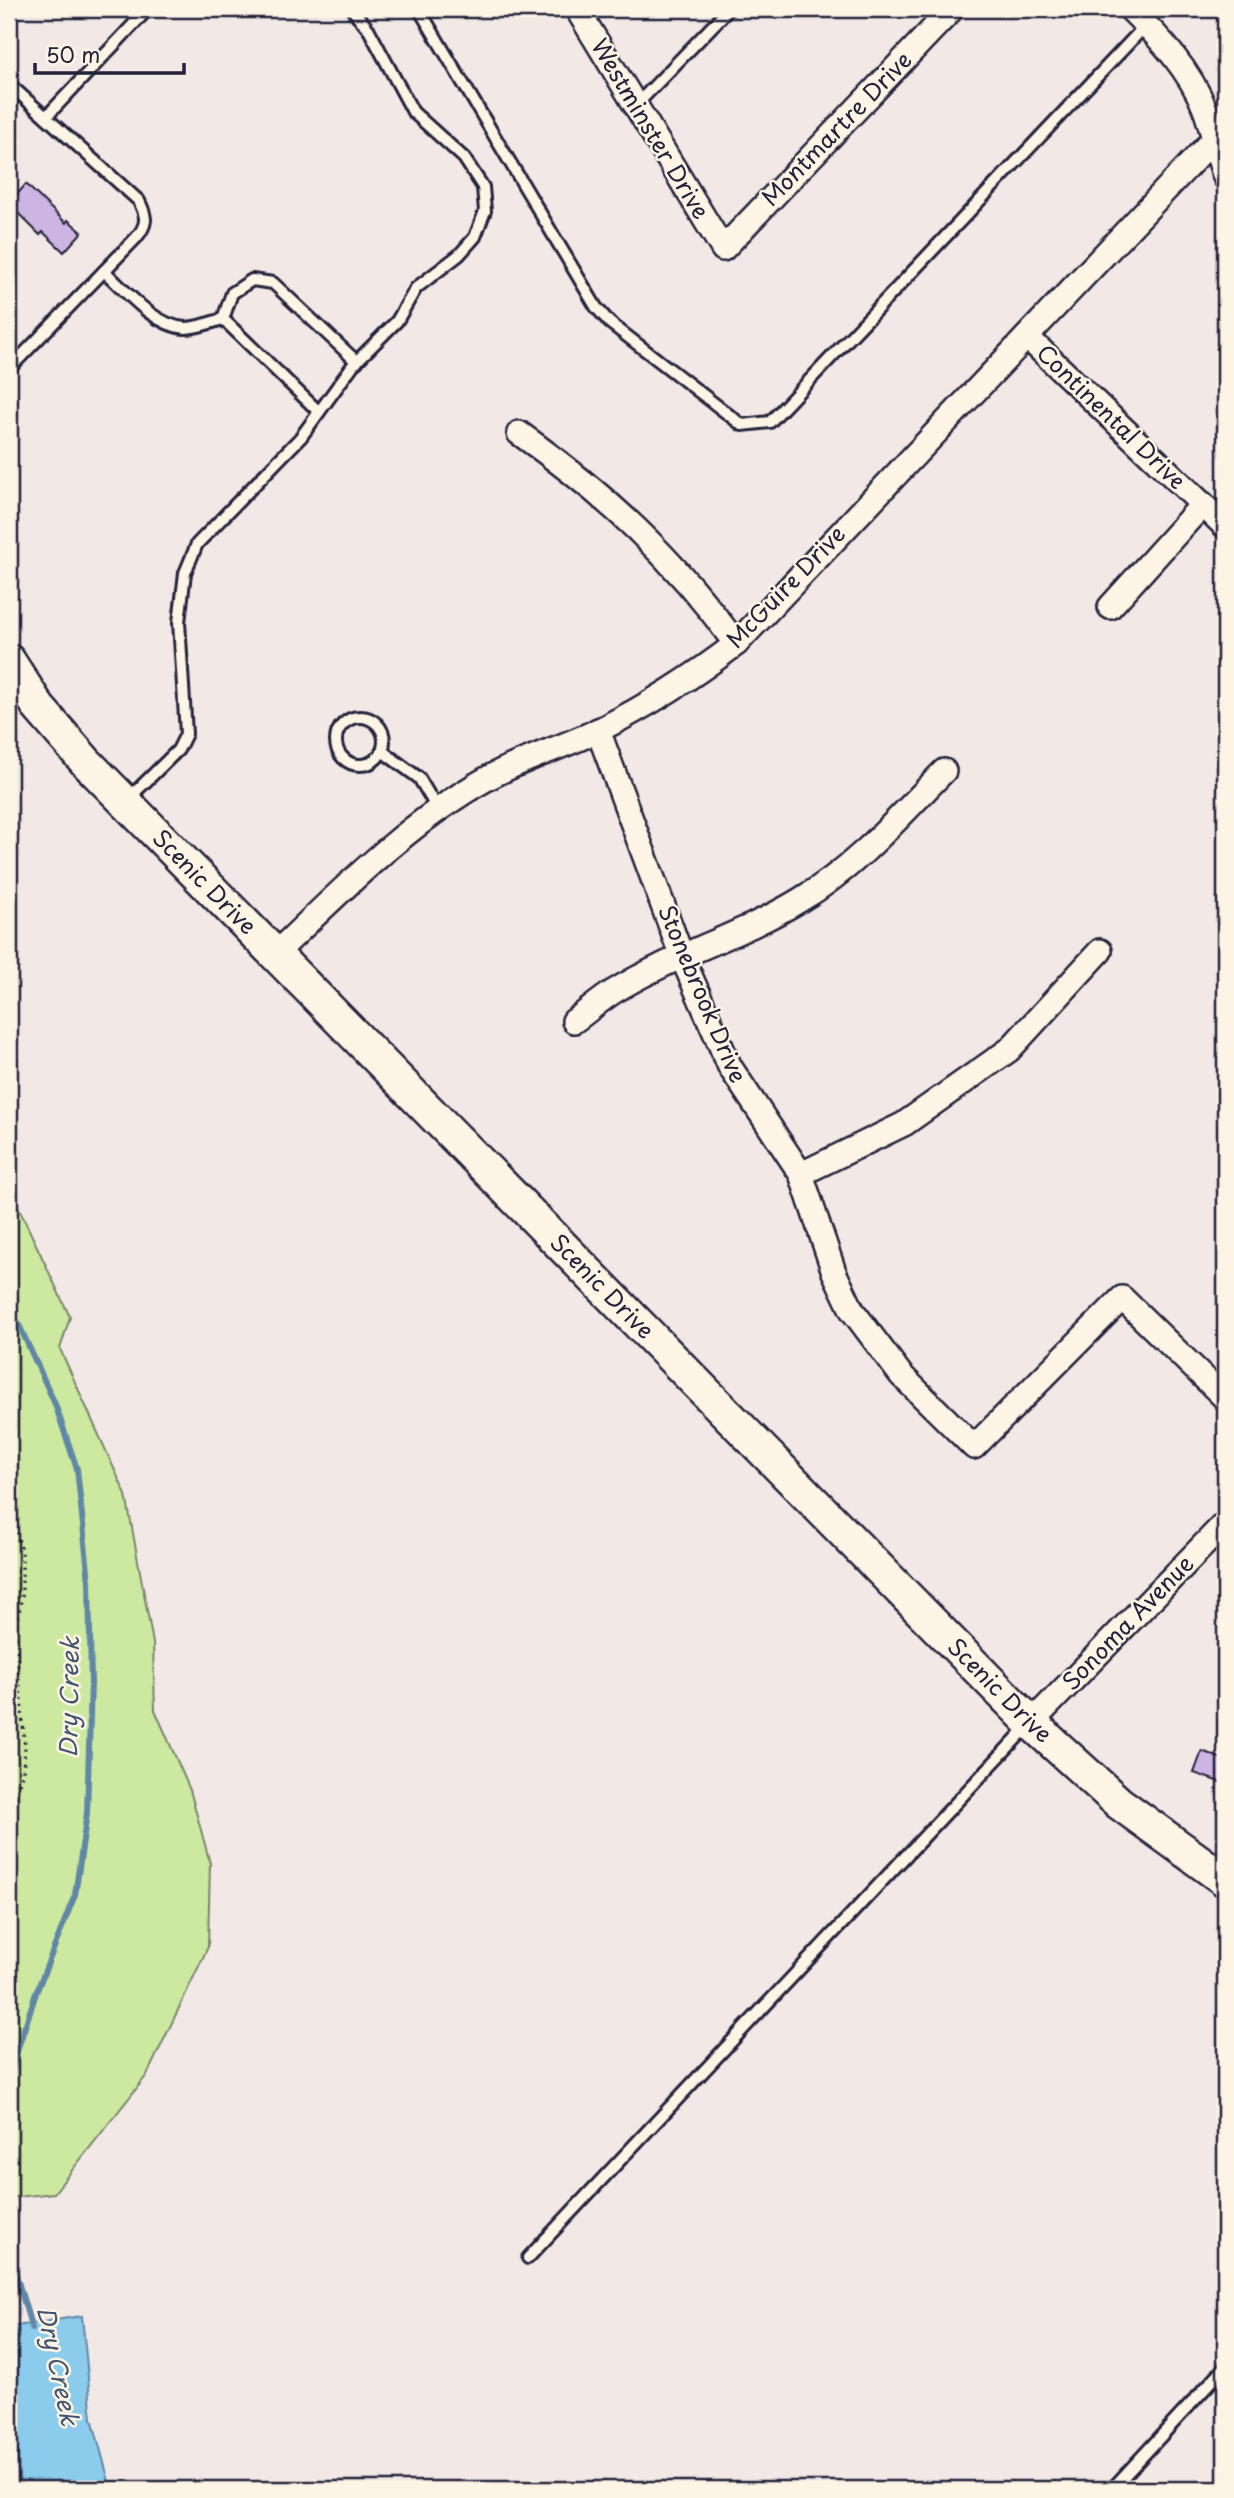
<svg xmlns="http://www.w3.org/2000/svg" width="1234" height="2498" viewBox="0 0 1234 2498" font-family="'Playpen Sans',sans-serif">
  <style>
    .green { fill: #cde89f; stroke: #78856d; stroke-width: 2 }
    .water { fill: #8bcbec; stroke: #6187a5; stroke-width: 2 }
    .lines { fill: none; stroke-linecap: round; stroke-linejoin: round }
    .stream { stroke: #6187a5; stroke-width: 6 }
    .building { fill: #ccb4e3; stroke: #22223b; stroke-width: 2 }
    .service-casing { stroke: #22223b; stroke-width: 16 }
    .minor-casing { stroke: #22223b; stroke-width: 28 }
    .secondary-casing { stroke: #22223b; stroke-width: 37 }
    .path { stroke: #22223b; stroke-width: 3.5; stroke-dasharray: 2 5; stroke-linecap: butt }
    .service { stroke: #fcf5e5; stroke-width: 10 }
    .minor { stroke: #fcf5e5; stroke-width: 23 }
    .secondary { stroke: #fcf5e5; stroke-width: 32 }
    .labels { text-anchor: middle; stroke-width: 5; stroke-linejoin: round; paint-order: stroke }
    .street-label { font-size: 23px; fill: #22223b; stroke: #fcf5e5 }
    .water-label { font-size: 24px; font-style: italic; fill: #425570; stroke: #fcf5e5 }
  </style>
  <rect width="100%" height="100%" fill="#f2e8e5"/>
  <filter id="ink" filterUnits="userSpaceOnUse"><feTurbulence type="fractalNoise" baseFrequency=".0143" numOctaves="2"/><feDisplacementMap in="SourceGraphic" scale="14" xChannelSelector="R" yChannelSelector="G"/><feConvolveMatrix kernelMatrix="1 2 1 2 8 2 1 2 1" color-interpolation-filters="sRGB"/></filter>
  <g filter="url(#ink)">
    <!-- green -->
    <path class="green" d="M9,1187l61,130 -10,32 66,146 27,148 2,67 35,80 20,73 -2,84 -61,128 -93,118 -45,5z"/>
    <!-- water -->
    <path class="water" d="M82,2316l10,102 19,71h-90l-12,-78v-84z"/>
    <g class="lines">
      <!-- stream -->
      <g class="stream">
        <path d="M9,1303l46,101 22,65 12,112 2,102 -4,130 -12,82 -39,98 -21,64 -6,37"/>
        <path d="M9,2251l23,78"/>
      </g>
    </g>
    <!-- building -->
    <g class="building">
      <path d="M26,184l40,39 2,-3 14,12 -18,20 -21,-20 -3,3 -31,-31z"/>
      <path d="M1202,1751l23,9v24l-31,-11z"/>
    </g>
    <g class="lines">
      <!-- service casing -->
      <g class="service-casing">
        <g id="service">
          <path d="M419,9l177,298 14,16 132,102 28,-3 376,-397"/>
          <path d="M9,84l130,117c8,16 9,23 -3,37l-127,131"/>
          <path d="M636,105l93,-96"/>
          <path d="M46,117l102,-108"/>
          <path d="M104,271c21,19 50,55 81,57 12,0 27,-6 38,-9l9,-26 20,-13 21,3 84,79"/>
          <path d="M223,319l96,93"/>
          <circle cx="360" cy="741" r="24"/>
          <path d="M382,751l37,27 19,32"/>
          <path d="M127,800l51,-50 8,-16 -7,-112 6,-49 12,-29 104,-107 52,-72 44,-44 19,-33 43,-33 16,-18 10,-26 -2,-24 -19,-29 -51,-46 -44,-82 -17,-21"/>
          <path d="M528,2258l501,-533"/>
          <path d="M1112,2489l113,-122"/>
        </g>
      </g>
      <!-- minor casing -->
      <g class="minor-casing">
        <g id="minor">
          <path d="M577,9l146,240 229,-240"/>
          <path d="M1130,9c29,28 60,61 75,100 8,22 12,45 20,68"/>
          <path d="M1027,337l198,189"/>
          <path d="M519,433c87,62 154,124 217,211"/>
          <path d="M1110,607l93,-103"/>
          <path d="M598,730l84,227 48,110 71,107 33,98 18,38 49,65 73,72 148,-149 103,100"/>
          <path d="M275,954c67,-64 131,-130 213,-176 36,-20 76,-31 113,-49 48,-24 92,-52 135,-85l489,-517"/>
          <path d="M574,1021c13,-9 25,-20 39,-29 59,-37 128,-56 187,-92 56,-33 99,-83 144,-129"/>
          <path d="M801,1174l103,-50 105,-74 91,-99"/>
          <path d="M1031,1723l194,-200"/>
        </g>
      </g>
      <!-- secondary casing -->
      <g class="secondary-casing">
        <g id="secondary">
          <path id="s1" d="M9,661l30,47 47,54 945,961 88,80 106,77"/>
        </g>
      </g>
      <!-- path -->
      <path class="path" d="M9,1513l13,38v46l-7,36 10,113 -2,25 -14,47"/>
      <!-- service -->
      <use href="#service" class="service"/>
      <!-- minor -->
      <use href="#minor" class="minor"/>
      <!-- secondary -->
      <use href="#secondary" class="secondary"/>
    </g>
  </g>
  <g class="labels">
    <!-- street labels -->
    <g class="street-label">
      <text transform="translate(650 129) rotate(59)" y="8">Westminster Drive</text>
      <text transform="translate(837 129) rotate(-46)" y="8">Montmartre Drive</text>
      <text transform="translate(1111 417) rotate(44)" y="8">Continental Drive</text>
      <text transform="translate(786 587) rotate(-46)" y="8">McGuire Drive</text>
      <text dy="8" stroke="none"><textPath href="#s1" startOffset="296">Scenic Drive</textPath></text>
      <text transform="translate(702 994) rotate(67)" y="8">Stonebrook Drive</text>
      <text dy="8" stroke="none"><textPath href="#s1" startOffset="863">Scenic Drive</textPath></text>
      <text transform="translate(1128 1623) rotate(-46)" y="8">Sonoma Avenue</text>
      <text dy="8" stroke="none"><textPath href="#s1" startOffset="1430">Scenic Drive</textPath></text>
    </g>
    <!-- water labels -->
    <g class="water-label">
      <text transform="translate(70 1697) rotate(-89)" y="8">Dry Creek</text>
      <text transform="translate(57 2366) rotate(78)" y="8">Dry Creek</text>
    </g>
  </g>
  <!-- margin -->
  <rect width="1234" height="2498" fill="none" stroke="#fcf5e5" stroke-width="35"/>
  <rect x="18" y="18" width="1199" height="2463" fill="none" stroke="#22223b" stroke-width="2.5" filter="url(#ink)"/>
  <!-- scale -->
  <path d="M35 63v10h149v-10" fill="none" stroke="#22223b" stroke-width="3.5"/>
  <text x="46" y="63" font-size="21" fill="#22223b" stroke="#fcf5e5" stroke-width="5" paint-order="stroke">50 m</text>
</svg>
